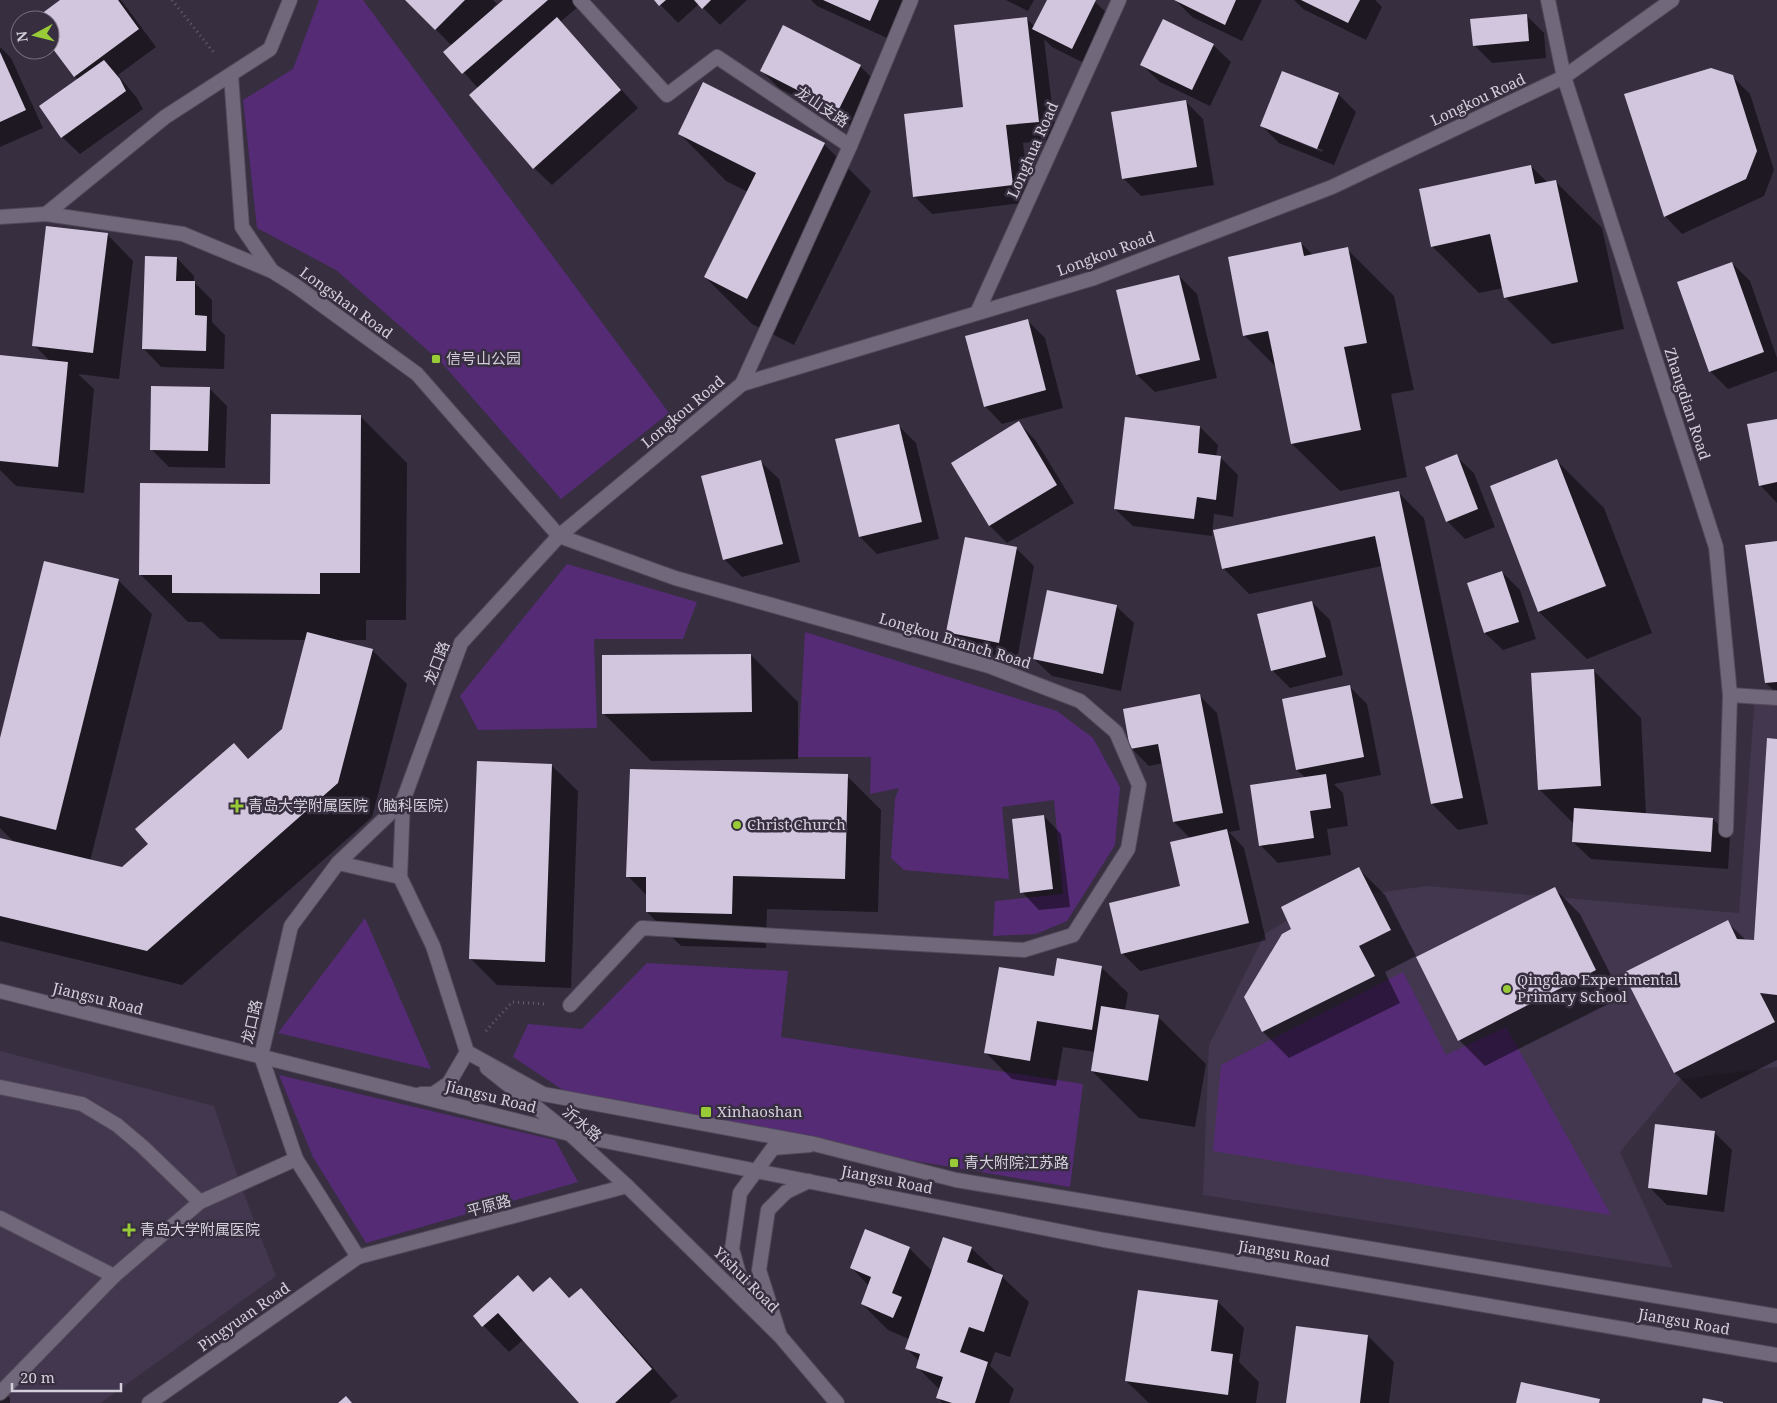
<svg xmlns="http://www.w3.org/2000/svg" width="1777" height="1403" font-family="'Noto Serif','Noto Sans SC',serif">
	<rect width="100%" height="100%" fill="#372e40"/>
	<g fill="#43374f">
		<path d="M1755,695L1777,697V1067L1681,1079L1620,1152L1673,1268L1203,1195L1209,1045L1265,934L1317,901L1427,886L1739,913Z"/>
		<path d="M0,1051L214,1106L240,1184L276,1276L101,1403H0Z"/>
	</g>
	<g fill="#552b76">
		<path d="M319,0H363L669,413L561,499L441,362L336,270L257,228L243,100L293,69Z"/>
		<path d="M567,564L697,602L683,639H594L597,728L478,730L460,696Z"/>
		<path d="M805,632L1057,711L1093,738L1120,787L1115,845L1067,921L1036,934L993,936L995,901L1063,894L1054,800L1002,807L1009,879L904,870L891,858L895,799L899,788L870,794L871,757H798Z"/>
		<path d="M365,918L431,1069L278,1033Z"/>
		<path d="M647,963L788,971L781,1037L1083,1084L1070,1187L814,1144L581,1102L513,1057L528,1024L582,1029Z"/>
		<path d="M1403,972L1446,1055L1506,1027L1611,1215L1213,1151L1221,1065Z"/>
		<path d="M279,1075L555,1140L578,1182L366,1243L313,1157Z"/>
	</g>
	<g fill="#0007" fill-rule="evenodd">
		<path d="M62,0H121L156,47L118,75L137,98L143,109L80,154L62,137L78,80L50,43V20H35Z"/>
		<path d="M407,0H493L497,4L493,7L494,9L505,0H586L560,22L638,108L552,185L534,168L478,88L445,52L452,46Z"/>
		<path d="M656,0H747L720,25L699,4L678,23Z"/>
		<path d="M811,0H905L887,38L817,6Z"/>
		<path d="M1006,0H1034L1028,11Z"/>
		<path d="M1048,0H1093L1113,19L1090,66L1052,47L1044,39L1056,139L1023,143L1030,202L932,214L914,196L964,108L1026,18L1035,27Z"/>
		<path d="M1175,0H1262L1242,41L1192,17Z"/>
		<path d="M1294,0H1375L1382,7L1366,40L1303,9Z"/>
		<path d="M1526,15L1544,33L1546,58L1492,63L1474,45Z"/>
		<path d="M784,27L860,66L878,84L856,128L779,88L762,71Z"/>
		<path d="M1213,45L1231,62L1210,106L1160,82L1142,65Z"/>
		<path d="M0,47L11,58L43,128L0,147Z"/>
		<path d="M1732,76L1750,94L1774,170L1764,196L1682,234L1665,216Z"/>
		<path d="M1338,94L1356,112L1334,165L1279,143L1261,125ZM1281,133L1323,150L1322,152L1281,135Z"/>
		<path d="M1185,101L1203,119L1214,185L1141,196L1124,179L1112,113Z"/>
		<path d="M679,133L824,144L871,191L794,345L752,324L705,277L748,192L726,181Z"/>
		<path d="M1531,166L1548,183L1555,181L1602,228L1624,329L1552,344L1505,297L1503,288L1479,293L1432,246Z"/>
		<path d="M107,234L133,261L119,379L78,374L94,389L84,493L16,486L0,470V356L50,361L34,345Z"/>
		<path d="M1301,243L1313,255L1347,249L1394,296L1414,390L1391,394L1407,477L1340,491L1292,444L1277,368L1245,336Z"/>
		<path d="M177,258L194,276V282L212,300V322L225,335L224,369L161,367L144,349Z"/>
		<path d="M1732,263L1750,281L1777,358V371L1728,389L1710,371Z"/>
		<path d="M1179,276L1197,294L1217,378L1155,392L1137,375L1117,291Z"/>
		<path d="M1028,321L1045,338L1063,408L1002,424L985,406Z"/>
		<path d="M210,389L227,406L225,468L169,467L151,449Z"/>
		<path d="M360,416L407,463L406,620H366V640H337L372,650L407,684L372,817L182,985L0,941V839L15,843L0,828V743L118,580L152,614L90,861L122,869L150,844L234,745L249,760L283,730L306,640L220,639L202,622H188L141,575L272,485Z"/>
		<path d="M1126,418L1200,427L1218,445L1216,457L1221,458L1238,475L1233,517L1214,514L1212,536L1133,526L1115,509Z"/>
		<path d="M1777,420V503L1760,485Z"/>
		<path d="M1019,423L1036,441L1074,503L1007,543L990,526Z"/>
		<path d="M898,425L916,443L939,539L877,554L860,537Z"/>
		<path d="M1456,456L1474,473L1495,527L1465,539L1447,521Z"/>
		<path d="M1557,461L1604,508L1652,633L1587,659L1539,612L1491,487Z"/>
		<path d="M761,462L779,479L800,562L742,577L724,559Z"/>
		<path d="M1398,492L1424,518L1488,824L1458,830L1432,804L1382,566L1249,594L1223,568Z"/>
		<path d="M1777,542V694L1766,683Z"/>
		<path d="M1017,549L1034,566L1017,660L965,650L947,632Z"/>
		<path d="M1502,572L1520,590L1536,639L1503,650L1485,633Z"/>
		<path d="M1312,602L1330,620L1343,675L1290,688L1272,670Z"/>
		<path d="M1116,606L1134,623L1121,691L1052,676L1034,659Z"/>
		<path d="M751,655L798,702V759L651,761L603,713Z"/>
		<path d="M1594,671L1641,718L1646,814L1713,819L1730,836L1728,869L1591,859L1573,842L1575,825L1539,789Z"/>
		<path d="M1349,686L1367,704L1381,775L1334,784L1343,793L1348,826L1327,829L1331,855L1278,863L1260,845L1306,778L1297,770L1284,700Z"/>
		<path d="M1200,696L1217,713L1240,830L1229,832L1244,848L1266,940L1140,971L1122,953L1182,887L1191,839L1174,822L1163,763L1149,766L1131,748Z"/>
		<path d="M1777,740V1060L1701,1099L1675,1073L1727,922L1747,941L1755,942Z"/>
		<path d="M551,765L578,791L571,988L497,985L471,959Z"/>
		<path d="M847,776L881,810L878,912L767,909L766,948L681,946L647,912V896L628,876Z"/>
		<path d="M1044,816L1061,834L1070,907L1039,910L1022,892Z"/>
		<path d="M1359,869L1385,895L1416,956L1385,972L1400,1003L1289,1058L1263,1032L1293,930Z"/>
		<path d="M1554,888L1580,914L1622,997L1485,1066L1459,1040Z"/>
		<path d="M1101,967L1128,993L1125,1011L1158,1017L1206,1064L1195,1127L1139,1118L1092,1071L1095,1052L1063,1047L1056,1086L1012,1079L986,1053Z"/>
		<path d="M1714,1132L1732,1150L1724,1212L1667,1205L1649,1187Z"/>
		<path d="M909,1248L932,1271L971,1248L1029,1302L1010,1357L995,1352L990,1366L1014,1389L1009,1403H943L938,1398L940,1390L917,1367L919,1361L906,1348L909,1339L888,1330L862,1304L869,1286L852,1268Z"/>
		<path d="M550,1279L570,1299L581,1290L607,1316L678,1396L669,1403H580L524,1339L509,1352L474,1316L534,1293Z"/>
		<path d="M1218,1302L1244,1328L1239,1362L1259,1382L1256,1403H1149L1126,1381Z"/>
		<path d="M1297,1327L1368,1336L1394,1362L1389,1403H1287Z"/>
		<path d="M0,1388L10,1398V1403H0Z"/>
	</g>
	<g fill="#d1c6dd">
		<path d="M60,0H118L139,29L74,77L50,45V20H33Z"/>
		<path d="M405,0H465L435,30Z"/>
		<path d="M503,0H548L462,74L443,52Z"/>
		<path d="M654,0H666L659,6Z"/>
		<path d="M694,0H711L702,9Z"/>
		<path d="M823,0H879L870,21Z"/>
		<path d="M1047,0H1096L1072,49L1032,29Z"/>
		<path d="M1174,0H1236L1225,25Z"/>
		<path d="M1301,0H1360L1348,23Z"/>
		<path d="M1527,14L1529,41L1473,46L1470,19Z"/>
		<path d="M557,17L621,90L533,169L469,95Z"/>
		<path d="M1027,17L1039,122L1006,125L1013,185L913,197L904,114L963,107L954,25Z"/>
		<path d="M1163,19L1214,44L1192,90L1140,65Z"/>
		<path d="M783,25L861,65L838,111L760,71Z"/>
		<path d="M0,52L26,110L0,122Z"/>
		<path d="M104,60L120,79L126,91L61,138L39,106Z"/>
		<path d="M1711,68L1733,75L1757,151L1746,179L1664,217L1624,94Z"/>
		<path d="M1282,71L1339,93L1317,149L1260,126Z"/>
		<path d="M703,82L825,143L747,299L704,277L756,173L678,134Z"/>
		<path d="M1186,100L1197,167L1122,179L1111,112Z"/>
		<path d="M1531,165L1535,184L1556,180L1578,282L1504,298L1490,234L1431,247L1419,189Z"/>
		<path d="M46,226L108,233L93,353L32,346Z"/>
		<path d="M1301,242L1304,256L1348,247L1367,343L1344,347L1361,430L1291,444L1268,331L1243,336L1228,257Z"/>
		<path d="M145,256L177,257L176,281H195V315L207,316L206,351L142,349Z"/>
		<path d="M1732,262L1764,352L1709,372L1677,282Z"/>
		<path d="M1179,275L1200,360L1136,375L1116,290Z"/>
		<path d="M1028,319L1046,390L984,407L965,336Z"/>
		<path d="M0,355L68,362L58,467L0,461Z"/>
		<path d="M151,386L210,387L208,451L150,450Z"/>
		<path d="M271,414L361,415L360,573H320V594L172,593V575H139L140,483L270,484Z"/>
		<path d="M1125,417L1200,426L1198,453L1221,456L1216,500L1197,497L1194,519L1114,509Z"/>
		<path d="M1777,419V482L1759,486L1747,424Z"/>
		<path d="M1019,421L1057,485L989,526L951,463Z"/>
		<path d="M899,424L922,522L859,537L835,439Z"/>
		<path d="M1457,454L1478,509L1446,522L1425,467Z"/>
		<path d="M1557,459L1606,586L1538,612L1490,486Z"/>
		<path d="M761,460L783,544L723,560L701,476Z"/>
		<path d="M1399,491L1463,798L1431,804L1375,536L1222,569L1213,530Z"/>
		<path d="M965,537L1017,547L999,643L946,632Z"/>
		<path d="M1777,541V682L1765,683L1745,545Z"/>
		<path d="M44,561L119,579L56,830L0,816V738Z"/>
		<path d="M1502,571L1519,622L1484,633L1467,583Z"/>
		<path d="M1047,590L1117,605L1103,674L1033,659Z"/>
		<path d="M1312,601L1326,657L1271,671L1257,614Z"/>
		<path d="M307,632L373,649L338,783L147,951L0,916V838L122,867L148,844L135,829L234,743L248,759L282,729Z"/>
		<path d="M751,654L752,712L602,714V655Z"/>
		<path d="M1594,669L1601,786L1538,790L1531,673Z"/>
		<path d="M1350,685L1364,757L1296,770L1282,699Z"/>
		<path d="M1200,694L1223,813L1173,822L1158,744L1130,749L1123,709Z"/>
		<path d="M1767,738L1777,739V995L1760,993L1775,1022L1674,1073L1623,973L1728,920L1737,939L1754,940Z"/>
		<path d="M477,761L552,764L545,962L469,959Z"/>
		<path d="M630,769L848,774L845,879L733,876L732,914L646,912V877H626Z"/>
		<path d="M1326,774L1331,808L1310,811L1314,838L1259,846L1250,785Z"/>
		<path d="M1574,808L1713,818L1711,852L1572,842Z"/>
		<path d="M1044,815L1053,889L1020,893L1012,819Z"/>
		<path d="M1227,829L1249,923L1121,954L1109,903L1180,886L1170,842Z"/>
		<path d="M1359,867L1391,930L1359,946L1375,976L1262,1032L1244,997L1282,934L1291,929L1281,907Z"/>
		<path d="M1555,887L1596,970L1458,1041L1416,957Z"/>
		<path d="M1057,958L1102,966L1092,1030L1037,1021L1030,1061L984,1053L999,967L1054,976Z"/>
		<path d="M1101,1006L1159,1015L1148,1081L1091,1071Z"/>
		<path d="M1655,1124L1715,1131L1707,1195L1648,1188Z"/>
		<path d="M865,1229L910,1247L892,1293L902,1297L893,1318L861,1304L871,1277L850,1268Z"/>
		<path d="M943,1237L972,1247L967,1262L1003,1275L984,1332L969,1327L960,1352L988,1362L975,1403H952L936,1398L943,1377L916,1368L920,1354L905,1349Z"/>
		<path d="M518,1275L533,1292L550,1277L569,1298L581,1288L652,1369L615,1403H579L498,1313L482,1327L473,1316Z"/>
		<path d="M1138,1290L1218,1300L1211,1351L1233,1354L1228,1395L1125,1381Z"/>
		<path d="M1296,1326L1368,1335L1360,1403H1286Z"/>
		<path d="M1521,1382L1600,1399L1599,1403H1516Z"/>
		<path d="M346,1396L352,1403H338Z"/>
		<path d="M1703,1398L1723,1402V1403H1702Z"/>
	</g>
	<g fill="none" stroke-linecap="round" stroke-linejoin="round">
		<defs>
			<g id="service">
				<path d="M570,1005L642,928L1024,950L1073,935"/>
				<path d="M0,1087L82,1104L117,1125L143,1147L200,1202"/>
				<path d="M0,1218L114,1276"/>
				<path d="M0,1393L114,1276L200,1202L296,1159"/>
			</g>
			<g id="minor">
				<path d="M580,0L667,95L717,57L850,146L742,384"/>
				<path d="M1548,0L1564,77L1716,547L1730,695L1726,830"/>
				<path d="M231,75L242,227L272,271"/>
				<path d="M850,146L911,0"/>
				<path d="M46,214L165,117L270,49L290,0"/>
				<path d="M0,217L46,214L183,234L272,271L296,286L417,374L559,536L675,578L989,666L1080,701L1116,732L1139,785L1128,849L1073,935"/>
				<path d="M977,313L1119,0"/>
				<path d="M1730,695L1777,698"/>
				<path d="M261,1056L296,1159L358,1257"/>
				<path d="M149,1403L358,1257L627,1186"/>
			</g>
			<g id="tertiary">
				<path d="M487,1068L570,1134L627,1186L780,1336L837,1403"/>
				<path d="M759,1307L741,1281L732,1249L740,1193L773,1148L810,1145"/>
				<path d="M779,1333L759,1270L768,1210L786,1192L809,1181"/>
			</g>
			<g id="secondary">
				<path d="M338,863L403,801"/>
				<path d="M0,991L570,1134L1104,1240L1777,1355"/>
				<path d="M467,1052L433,946L400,877L403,801L461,643L559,536L742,384L1094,278L1332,187L1564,77L1672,0"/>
				<path d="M467,1052L543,1094L814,1144L956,1180L1777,1316"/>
				<path d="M261,1056L291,926L338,863L400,877"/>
				<path d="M421,1094H433L449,1083L467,1052"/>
			</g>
		</defs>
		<use href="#service" stroke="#514a58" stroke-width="16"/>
		<use href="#minor" stroke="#514a58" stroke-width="16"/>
		<use href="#tertiary" stroke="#514a58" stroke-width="16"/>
		<use href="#secondary" stroke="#514a58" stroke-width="16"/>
		<g stroke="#675f6f" stroke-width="3" stroke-dasharray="1 4" stroke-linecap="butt">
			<path d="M172,0L215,54"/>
			<path d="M486,1031L512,1002L545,1004"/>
		</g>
		<use href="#service" stroke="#71687c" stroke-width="14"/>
		<use href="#minor" stroke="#71687c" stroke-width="14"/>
		<use href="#tertiary" stroke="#71687c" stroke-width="14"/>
		<use href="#secondary" stroke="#71687c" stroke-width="14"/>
	</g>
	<g fill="#98cb37" stroke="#372e40" stroke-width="2">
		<rect x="431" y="354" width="10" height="10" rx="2.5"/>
		<path d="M234.5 798.5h5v5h5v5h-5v5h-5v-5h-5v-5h5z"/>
		<circle cx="737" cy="825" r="5"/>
		<circle cx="1507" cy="989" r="5"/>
		<rect x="700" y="1106" width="12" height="12" rx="2.5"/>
		<rect x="949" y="1158" width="10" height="10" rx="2.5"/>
		<path d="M126.5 1222.5h5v5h5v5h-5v5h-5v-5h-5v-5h5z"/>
	</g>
	<g text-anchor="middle" stroke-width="5" stroke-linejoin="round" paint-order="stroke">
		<g font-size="15" fill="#d4cfda" stroke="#372e40">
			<text transform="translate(1478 100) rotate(-25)" y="5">Longkou Road</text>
			<text transform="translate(822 107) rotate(34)" y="5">龙山支路</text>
			<text transform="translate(1033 150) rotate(-66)" y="5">Longhua Road</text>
			<text transform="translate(1106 254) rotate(-20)" y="5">Longkou Road</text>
			<text transform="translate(346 303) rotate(36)" y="5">Longshan Road</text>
			<text transform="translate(1687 404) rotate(72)" y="5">Zhangdian Road</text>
			<text transform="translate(683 412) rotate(-40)" y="5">Longkou Road</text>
			<text transform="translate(955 641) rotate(17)" y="5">Longkou Branch Road</text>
			<text transform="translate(437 663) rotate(-69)" y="5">龙口路</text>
			<text transform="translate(98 999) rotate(14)" y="5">Jiangsu Road</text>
			<text transform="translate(252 1022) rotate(-77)" y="5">龙口路</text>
			<text transform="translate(491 1097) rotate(14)" y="5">Jiangsu Road</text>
			<text transform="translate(582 1124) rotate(40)" y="5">沂水路</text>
			<text transform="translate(887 1180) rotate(11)" y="5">Jiangsu Road</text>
			<text transform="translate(489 1206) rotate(-15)" y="5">平原路</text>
			<text transform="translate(1284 1254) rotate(10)" y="5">Jiangsu Road</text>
			<text transform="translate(746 1280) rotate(45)" y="5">Yishui Road</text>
			<text transform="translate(244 1317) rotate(-35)" y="5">Pingyuan Road</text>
			<text transform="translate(1684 1322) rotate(10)" y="5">Jiangsu Road</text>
		</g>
		<g font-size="15" fill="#d4cfda" stroke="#372e40" text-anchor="start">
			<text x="446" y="364">信号山公园</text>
			<text x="248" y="811">青岛大学附属医院（脑科医院）</text>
			<text x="747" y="830">Christ Church</text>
			<text x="1517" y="985">Qingdao Experimental<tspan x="1517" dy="17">Primary School</tspan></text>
			<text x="717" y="1117">Xinhaoshan</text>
			<text x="964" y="1168">青大附院江苏路</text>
			<text x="140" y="1235">青岛大学附属医院</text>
		</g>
	</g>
	<g transform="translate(35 35) rotate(263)"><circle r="24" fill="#372e40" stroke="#766e7e"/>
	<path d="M0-4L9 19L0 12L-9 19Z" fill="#98cb37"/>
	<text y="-8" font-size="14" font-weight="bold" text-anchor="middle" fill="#d4cfda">N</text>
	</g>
	<path d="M12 1383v8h109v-8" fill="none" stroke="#d4cfda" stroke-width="2.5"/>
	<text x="20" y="1383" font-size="15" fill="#d4cfda" stroke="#372e40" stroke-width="4" paint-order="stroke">20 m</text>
</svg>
